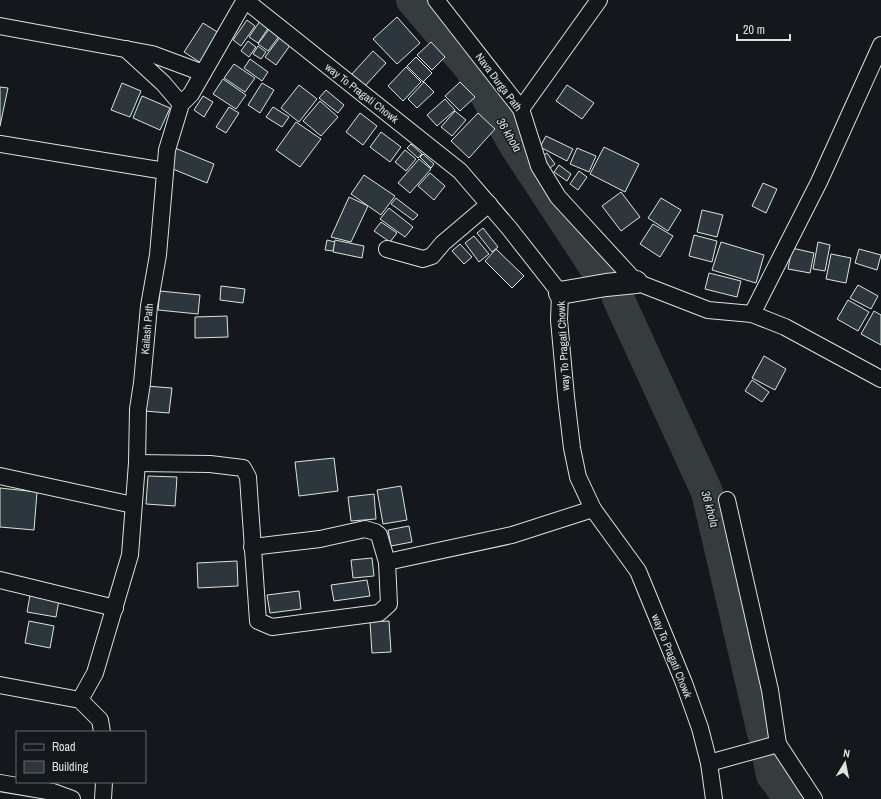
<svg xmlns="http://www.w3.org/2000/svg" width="881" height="799" font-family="'Archivo Narrow',sans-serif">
	<rect width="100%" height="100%" fill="#14181c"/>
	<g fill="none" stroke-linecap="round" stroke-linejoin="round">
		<g stroke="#363b3e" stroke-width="32">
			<path d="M412,0L470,68L516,147L600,275"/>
			<path d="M618,298L707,492L763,733"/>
			<path d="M769,761L772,775L790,799"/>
		</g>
	</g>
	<g fill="#2c363c" stroke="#d8e6dc">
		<path d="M397,17L420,43L397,64L373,39Z"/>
		<path d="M247,20L255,26L241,46L233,40Z"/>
		<path d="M260,21L269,27L258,43L249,37Z"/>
		<path d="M203,23L219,33L201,63L184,52Z"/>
		<path d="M270,28L280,35L268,51L258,44Z"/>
		<path d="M281,36L291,44L276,65L265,57Z"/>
		<path d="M248,41L256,47L249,57L241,51Z"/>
		<path d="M431,42L445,57L432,70L417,55Z"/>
		<path d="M258,46L266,52L261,59L253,54Z"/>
		<path d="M373,51L386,63L364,87L351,75Z"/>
		<path d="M416,57L432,73L423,82L407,66Z"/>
		<path d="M250,59L268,72L262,81L244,68Z"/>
		<path d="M234,64L255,78L245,92L224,78Z"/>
		<path d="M406,67L421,82L403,101L388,86Z"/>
		<path d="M223,79L246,95L236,109L213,94Z"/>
		<path d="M424,82L434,92L417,108L408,99Z"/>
		<path d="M460,82L475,97L460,111L445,96Z"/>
		<path d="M122,83L141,91L130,117L111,110Z"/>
		<path d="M262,83L274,90L260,113L248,105Z"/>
		<path d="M299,85L317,99L299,122L281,108Z"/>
		<path d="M567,85L594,103L582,119L556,101Z"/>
		<path d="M0,87L8,88L0,126Z"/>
		<path d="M326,90L344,105L338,113L319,98Z"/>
		<path d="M142,96L170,108L160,130L133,118Z"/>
		<path d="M203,96L213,102L204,117L194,110Z"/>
		<path d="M445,99L455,110L437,126L427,115Z"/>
		<path d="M320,101L338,117L321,136L303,121Z"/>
		<path d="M229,107L239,113L226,133L216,127Z"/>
		<path d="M273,107L289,117L282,127L266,117Z"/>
		<path d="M455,111L466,120L452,136L441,127Z"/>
		<path d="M360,113L377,126L363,145L346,132Z"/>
		<path d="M478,113L495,129L469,158L451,141Z"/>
		<path d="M296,122L321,139L300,167L276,150Z"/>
		<path d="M381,132L401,147L390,162L370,147Z"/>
		<path d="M546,136L573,149L567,161L540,147Z"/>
		<path d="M411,144L422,154L418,158L407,148Z"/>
		<path d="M604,147L639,164L625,192L590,174Z"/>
		<path d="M175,148L214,164L207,183L168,167Z"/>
		<path d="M577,148L596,156L589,172L570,164Z"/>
		<path d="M405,150L416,159L406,171L395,162Z"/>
		<path d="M547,153L555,164L549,169L540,157Z"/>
		<path d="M423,154L434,164L431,168L420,157Z"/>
		<path d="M419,159L431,169L410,193L398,183Z"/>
		<path d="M559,165L571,174L567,181L554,172Z"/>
		<path d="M579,171L587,177L578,190L570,184Z"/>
		<path d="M430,173L445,186L434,200L418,186Z"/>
		<path d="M364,175L395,196L381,215L351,194Z"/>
		<path d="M763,183L777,189L766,213L752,206Z"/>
		<path d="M621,192L640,217L621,231L602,206Z"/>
		<path d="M349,197L368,206L351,242L331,237Z"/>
		<path d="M396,198L418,215L413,220L391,204Z"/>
		<path d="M661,198L681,210L668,231L648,218Z"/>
		<path d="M389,208L413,227L405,237L380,219Z"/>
		<path d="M702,210L723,215L717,237L697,232Z"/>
		<path d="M381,222L397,233L390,242L374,231Z"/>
		<path d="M653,224L673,236L660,257L640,244Z"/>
		<path d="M483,228L498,247L492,252L477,233Z"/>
		<path d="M694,235L717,241L712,262L689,256Z"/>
		<path d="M474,236L489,254L479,262L465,243Z"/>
		<path d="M327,240L335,242L333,251L325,250Z"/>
		<path d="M335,240L364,246L362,258L333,252Z"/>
		<path d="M721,242L764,255L756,283L712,270Z"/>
		<path d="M818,242L830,245L825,271L813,269Z"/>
		<path d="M460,244L472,257L464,264L452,251Z"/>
		<path d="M792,248L814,253L810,273L788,269Z"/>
		<path d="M496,249L524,276L512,288L485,261Z"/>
		<path d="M859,249L881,255L877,270L855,263Z"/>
		<path d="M831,254L851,258L846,283L826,279Z"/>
		<path d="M709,273L741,281L737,297L705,289Z"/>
		<path d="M858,285L878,296L871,309L850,298Z"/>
		<path d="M221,286L245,289L243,303L220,300Z"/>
		<path d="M160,291L200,295L198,314L158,310Z"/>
		<path d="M848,300L869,312L858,331L837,319Z"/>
		<path d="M874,311L881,315V345L861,334Z"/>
		<path d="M227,316L228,337L195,338V317Z"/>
		<path d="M764,356L786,369L775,390L752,378Z"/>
		<path d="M752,380L769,392L762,402L745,391Z"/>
		<path d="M146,386L172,388L169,413L144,411Z"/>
		<path d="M334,458L338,491L299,496L295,462Z"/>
		<path d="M148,476L177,477L175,506L146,504Z"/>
		<path d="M401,486L407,520L383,524L377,490Z"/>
		<path d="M0,488L37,492L34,530L0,527Z"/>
		<path d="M374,494L376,519L351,521L348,497Z"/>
		<path d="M409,526L412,542L391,546L388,530Z"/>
		<path d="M372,558L374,576L353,578L351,560Z"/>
		<path d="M237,561L238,586L198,588L197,563Z"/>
		<path d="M367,580L370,596L334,601L331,585Z"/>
		<path d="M299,591L301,609L270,613L267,595Z"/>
		<path d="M30,595L59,600L56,617L27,612Z"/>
		<path d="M29,621L54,626L50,648L25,643Z"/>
		<path d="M389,621L391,652L372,653L370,622Z"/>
	</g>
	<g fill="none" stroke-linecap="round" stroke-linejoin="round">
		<defs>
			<g id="street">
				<path d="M245,0L460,171L509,228L560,293L559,320L566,397L572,448L578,477L593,509L638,571L684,683L700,728L709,763L714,799"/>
				<path d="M436,0L521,109L539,166L558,197L636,282L708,310L752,314L785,327L881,379"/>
				<path d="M0,26L152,54L203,73"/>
				<path d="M126,49L163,83L181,104"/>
				<path d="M521,109L599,0"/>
				<path d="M0,144L165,171"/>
				<path d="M387,249L423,259L432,256L443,243L489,204"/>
				<path d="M752,314L819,182L881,45"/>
				<path d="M137,463L210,464L243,468L248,477L258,621L272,627L379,613L389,604L387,562L512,535L593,509"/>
				<path d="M0,476L133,505"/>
				<path d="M727,500L770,690L778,744L814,799"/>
				<path d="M252,547L320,539L365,529L375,532L379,535L387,562"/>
				<path d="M0,580L115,608"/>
				<path d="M0,685L80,700L100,720L102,732"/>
				<path d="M80,700L95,673L130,555L137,463L138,409L142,383L149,306L158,255L167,150L181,104L191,94L245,0"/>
				<path d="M709,763L778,744"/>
				<path d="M0,783L53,792L72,799"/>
				<path d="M103,799L104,782"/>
			</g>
			<path id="secondary" d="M560,293L606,285L636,282"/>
		</defs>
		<use href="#street" stroke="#d8e6dc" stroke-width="18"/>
		<use href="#secondary" stroke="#d8e6dc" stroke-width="24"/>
		<use href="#street" stroke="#14181c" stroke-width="16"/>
		<use href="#secondary" stroke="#14181c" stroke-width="22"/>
	</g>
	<g text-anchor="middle" stroke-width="3" stroke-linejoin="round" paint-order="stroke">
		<g font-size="11" fill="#d8e6dc" stroke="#14181c">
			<text transform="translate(499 82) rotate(53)" y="4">Nava Durga Path</text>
			<text transform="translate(362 93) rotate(38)" y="4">way To Pragati Chowk</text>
			<text transform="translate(147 329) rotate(-85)" y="4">Kailash Path</text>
			<text transform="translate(563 346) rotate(-93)" y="4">way To Pragati Chowk</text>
			<text transform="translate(672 656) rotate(68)" y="4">way To Pragati Chowk</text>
		</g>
		<g font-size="12" font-style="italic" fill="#d8e6dc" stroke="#14181c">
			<text transform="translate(509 135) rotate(59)" y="4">36 khola</text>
			<text transform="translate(710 509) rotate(75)" y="4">36 khola</text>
		</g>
	</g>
	<rect x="16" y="731" width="130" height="52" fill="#14181c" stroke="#626a69"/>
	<rect x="24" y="744" width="20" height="6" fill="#14181c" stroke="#626a69"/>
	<text x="52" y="751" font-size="12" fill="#d8e6dc">Road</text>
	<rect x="24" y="761" width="20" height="12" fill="#2c363c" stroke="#626a69"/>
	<text x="52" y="771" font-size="12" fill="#d8e6dc">Building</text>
	<g transform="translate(845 763) rotate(10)" stroke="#14181c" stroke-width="3" paint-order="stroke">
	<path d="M0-3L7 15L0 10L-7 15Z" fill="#d8e6dc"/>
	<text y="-6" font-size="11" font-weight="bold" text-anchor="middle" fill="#d8e6dc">N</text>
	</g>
	<path d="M737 34v6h53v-6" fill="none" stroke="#d8e6dc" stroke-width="2"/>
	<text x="743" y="34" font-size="12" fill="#d8e6dc" stroke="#14181c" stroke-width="3" paint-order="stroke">20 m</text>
</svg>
